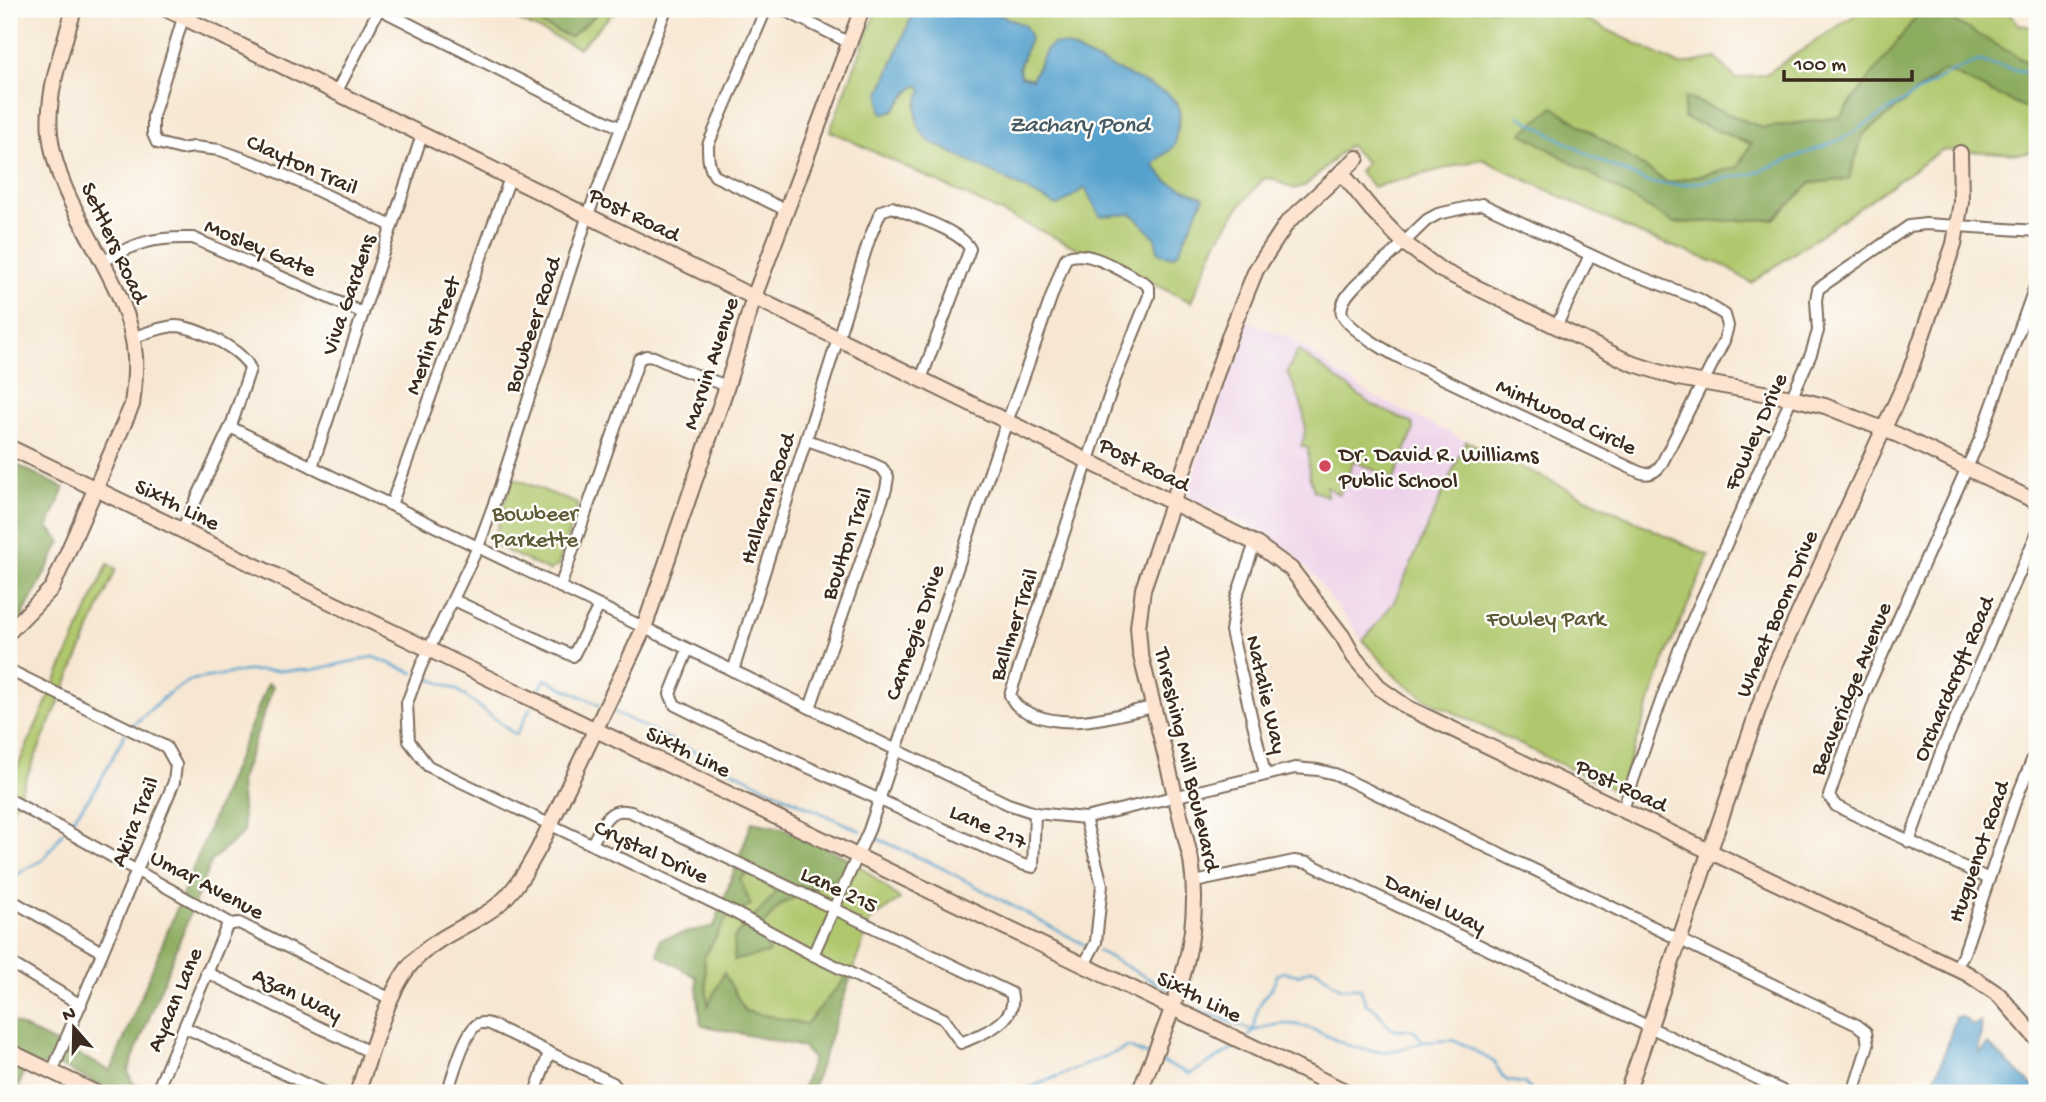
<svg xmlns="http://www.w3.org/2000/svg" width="2046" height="1102" font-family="'Gochi Hand',sans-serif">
	<rect width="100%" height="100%" fill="#fdfcf7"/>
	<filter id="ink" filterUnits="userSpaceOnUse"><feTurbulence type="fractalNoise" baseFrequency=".0143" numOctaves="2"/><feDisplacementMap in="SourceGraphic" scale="14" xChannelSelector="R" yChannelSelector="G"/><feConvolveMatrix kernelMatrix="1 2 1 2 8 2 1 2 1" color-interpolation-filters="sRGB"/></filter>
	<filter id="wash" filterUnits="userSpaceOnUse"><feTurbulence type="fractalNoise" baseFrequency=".00686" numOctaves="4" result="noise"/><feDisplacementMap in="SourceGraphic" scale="28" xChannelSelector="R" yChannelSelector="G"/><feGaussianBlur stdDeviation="1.57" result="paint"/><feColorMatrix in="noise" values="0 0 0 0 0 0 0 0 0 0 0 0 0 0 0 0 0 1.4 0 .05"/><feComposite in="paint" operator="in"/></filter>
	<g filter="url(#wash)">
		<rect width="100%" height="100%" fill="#f7e7d2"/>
		<path fill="#edd1e9" d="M1247,321L1293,339L1343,377L1371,395L1466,441L1394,602L1363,641L1316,578L1293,553L1269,536L1191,498L1187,491Z"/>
		<g fill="#b0c86d" stroke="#767946" stroke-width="2">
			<path d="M499,9H507L569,37L603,9H623L611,15L579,48L502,13Z"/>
			<path d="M877,9L953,10V12L922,11L911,18L880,93L891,112L914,87L920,85L922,90L916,106L1085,188L1132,213L1155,237L1169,257L1174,256L1179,251L1180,187L1168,182L1154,166C1156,159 1159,158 1164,153C1176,141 1186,116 1176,101L1047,49L1032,79L1020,76C1017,60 1031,47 1029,32C1018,21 1000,16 986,9H1565L1680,65L1716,58L1736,79L1766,74L1864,9H1922L1840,117L1763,128L1685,97L1684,117L1752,144L1738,167L1668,183L1553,107L1674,223L1774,219L1811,183L1849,179L1863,135L1944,69L2037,113V150L2023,154L1942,150L1751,283L1725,266L1642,235L1482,159L1373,187L1359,171L1367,163L1349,145L1306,185L1294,189L1270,178L1263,179L1238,208L1216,243L1191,302L830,131Z"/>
			<path d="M1933,9H2004L2020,25L2037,28V65H2032Z"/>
			<path d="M1298,350L1372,405L1412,423L1414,429L1394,479L1354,461L1339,495L1326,486L1327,496L1314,491L1309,475L1308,448L1301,446C1312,422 1298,394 1287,372Z"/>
			<path d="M1466,441L1709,556L1665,658L1620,789L1616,791L1426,699L1397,678L1363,641L1394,602Z"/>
			<path d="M513,478L578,504L558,567H554L549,571L492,544Z"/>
			<path d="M108,564L116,569L9,818V786Z"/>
			<path d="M853,860L900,899L870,921L854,968L807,1025L745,1011L724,974L708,1008L704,957L727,918L750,905L740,879L749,872L776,893L734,938V960L781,904L851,870Z"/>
		</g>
		<g fill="#8cac60" stroke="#646b3f" stroke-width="2">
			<path d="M507,9H603L570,37Z"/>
			<path d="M1922,9H1933L2032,65H2037V113L1944,70L1863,135L1849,179L1811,183L1774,219L1674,223L1522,133L1553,107L1668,183L1738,167L1751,144L1683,117L1685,97L1763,128L1840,117Z"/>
			<path d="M9,461L64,488L48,527L61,542L9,642Z"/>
			<path d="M268,683L273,687L240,782L244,832L211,861L128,1071L132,1082L156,1093H117L56,1064L25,1066L17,1093H9V1020L111,1071Z"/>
			<path d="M752,822L782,828L853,860L851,870L781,904L763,925L769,953L734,960V938L776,893L749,872L740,879L751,905L727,918L704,957L708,1006L724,973L745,1011L806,1024L854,968L811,1093H801L813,1059L803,1047L701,1025L696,977L658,955L660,939L714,926Z"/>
		</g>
		<g fill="#56a2ce" stroke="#486676" stroke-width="2">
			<path d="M953,9H986L1024,25L1029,32L1030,39L1019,67L1020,76L1032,79L1047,49L1053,44L1065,45L1168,94C1184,109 1180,116 1176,135C1175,140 1177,141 1174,146C1168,155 1158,155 1154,166L1168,182L1204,197L1179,251L1174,256L1163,255L1158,251L1155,237L1132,214L1100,216L1085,188L1058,206L929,141C913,125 914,110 922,90L919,85C905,89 900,110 885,114L881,111L880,93L911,18L922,11L952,12Z"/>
			<path d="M1956,1017H1962L1973,1025L1981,1022C1983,1033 1977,1042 1979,1054L1988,1044L2037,1090V1093H1927L1941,1064Z"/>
		</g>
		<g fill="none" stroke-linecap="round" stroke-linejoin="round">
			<g stroke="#56a2ce" stroke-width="2.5">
				<path d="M1519,116L1596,159L1650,183L1681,185L1752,174L1842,139L1949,73L1979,61L2037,75"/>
				<path d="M420,675L456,689L516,735L531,707"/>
				<path d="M538,693L545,679L599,705"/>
				<path d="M612,711L782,795L861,831"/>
				<path d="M131,727L169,693L191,680L245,671L312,670L373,657L414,673"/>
				<path d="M67,827L97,787L126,732"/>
				<path d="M874,837L938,866L1085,945"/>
				<path d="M9,879L44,859L63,832"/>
				<path d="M1098,951L1168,989"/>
				<path d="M1200,1010L1254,1031C1312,1008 1325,1048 1375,1051C1392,1053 1408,1047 1424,1042"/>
				<path d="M1249,1036C1258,1027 1254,1015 1260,1004C1268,991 1272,992 1277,975L1284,972L1298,975L1312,969L1317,970L1340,988H1360L1366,1004C1383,1010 1382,1026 1395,1029C1401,1030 1407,1029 1413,1030L1424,1042L1451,1040L1463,1044L1494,1062L1503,1077L1508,1081L1524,1083L1534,1093"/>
				<path d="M1158,1060L1190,1074L1234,1048"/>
				<path d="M1017,1093L1128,1047L1149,1056"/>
				<path d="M1547,1093L1556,1091L1562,1093"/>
			</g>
		</g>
	</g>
	<g filter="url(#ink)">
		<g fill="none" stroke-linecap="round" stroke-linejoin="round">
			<defs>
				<g id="street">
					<path d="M380,9L547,94L619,127"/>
					<path d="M766,9L708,145C708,157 708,166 715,176L786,210"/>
					<path d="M782,9L848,42"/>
					<path d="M183,18L153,116V134L157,143L181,149L194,147L220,150L267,167L392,226"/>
					<path d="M336,93L379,9"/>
					<path d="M1482,204L1625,271L1699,299L1725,315L1728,326L1724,341L1662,463C1656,473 1649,476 1639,472L1402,359C1388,352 1347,328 1342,314C1336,295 1380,265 1392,254C1404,243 1415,231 1427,220L1438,214Z"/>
					<path d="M102,262C138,242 152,237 193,238L363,313"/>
					<path d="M1556,327L1590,255"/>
					<path d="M132,338C146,333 161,327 175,326C195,326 244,350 250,369L232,423L182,530"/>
					<path d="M230,427L1008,804L1035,813L1085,818L1295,768L1318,770L1335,774L1857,1025L1866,1032L1868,1045L1853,1093"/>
					<path d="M807,440L869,462L882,468L888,477L886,489L810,708"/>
					<path d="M312,467L422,135"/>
					<path d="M391,505L510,178"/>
					<path d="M1255,543L1236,598L1231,631L1265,774"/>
					<path d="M560,587L639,359L646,356L654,357L680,369L727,386"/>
					<path d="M454,600L573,656L599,606"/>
					<path d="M688,649L670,694L675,705L715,725L1021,864L1033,867L1035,813"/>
					<path d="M9,670L166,747L176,765L174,782L52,1072"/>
					<path d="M733,671L870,237L881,211L892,207C911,215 962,231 970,249L921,379"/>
					<path d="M9,799L232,924L239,923L391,999"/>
					<path d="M1623,809L1679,650L1811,354L1818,331L1816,300L1818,289L1909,226L1926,224L2037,231"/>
					<path d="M1909,842L1941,752L2037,533"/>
					<path d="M592,844C602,826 607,805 631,812L1011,993C1020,1021 982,1034 961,1043L944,1019L813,955L737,914L428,766L409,741L407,703L421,666L478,547L499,490L588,215L666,9"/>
					<path d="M1989,879L1836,806L1829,796L1864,695L1980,439L2037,281"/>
					<path d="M1195,882L1294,861L1308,863L1787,1093"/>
					<path d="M9,899L102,952"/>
					<path d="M813,955L869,830L1007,421C1029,368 1044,312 1066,258C1088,247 1124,273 1145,283L1149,288V296L1115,379L1010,695C1015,707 1022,710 1034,715C1073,730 1114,715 1153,707"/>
					<path d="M9,962L81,1005"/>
					<path d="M1084,965L1096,942L1102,885L1085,818"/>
					<path d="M1956,968L1964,953L2015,802L2037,748"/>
					<path d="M206,972L372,1053"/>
					<path d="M184,1027L325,1093"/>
					<path d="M156,1093L227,926L232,924"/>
					<path d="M447,1093C452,1079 465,1030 478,1024C482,1022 486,1023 490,1024L613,1083L621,1093"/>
					<path d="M535,1093L549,1053"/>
				</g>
				<g id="secondary">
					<path d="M166,9L1255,543L1291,569L1343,637L1354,657L1381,689L1408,708L1968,974L1999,995L2037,1039"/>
					<path d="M1341,172L1372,210L1404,243L1441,270L1631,363L1678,378L1792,398L1825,406L1898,435L2037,502"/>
					<path d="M9,447L1349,1093"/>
					<path d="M9,632L52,588L132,405C134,389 136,373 135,357C131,280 58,212 50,134C46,92 63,48 74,9"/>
					<path d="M9,1051L96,1093"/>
					<path d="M357,1093C371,1056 387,989 414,961C437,936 468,927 494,908C514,893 527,870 539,848L644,628L727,386L754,297L862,9"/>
					<path d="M1139,1093C1169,1016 1205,946 1191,860L1140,652L1138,627L1143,589L1230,334L1256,270L1287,223L1357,158"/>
					<path d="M1627,1093L1759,707L1775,665L1909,374L1954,244L1961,202L1960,153"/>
				</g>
			</defs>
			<use href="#street" stroke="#7d6c5d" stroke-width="14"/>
			<use href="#secondary" stroke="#7d6c5d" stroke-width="18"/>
			<use href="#street" stroke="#fff" stroke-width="10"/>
			<use href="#secondary" stroke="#fde4d1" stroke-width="14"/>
		</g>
	</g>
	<circle fill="#d1495b" stroke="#fdfcf7" stroke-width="2.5" cx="1325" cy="466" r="7"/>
	<g text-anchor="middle" stroke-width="5" stroke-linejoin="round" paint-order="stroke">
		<g font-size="23" fill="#3b2a1e" stroke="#fdfcf7">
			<text transform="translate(303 163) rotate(24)" y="8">Clayton Trail</text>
			<text transform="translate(635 213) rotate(26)" y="8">Post Road</text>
			<text transform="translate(116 242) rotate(65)" y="8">Settlers Road</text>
			<text transform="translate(261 246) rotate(23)" y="8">Mosley Gate</text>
			<text transform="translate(347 294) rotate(-71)" y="8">Viva Gardens</text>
			<text transform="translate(531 324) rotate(-72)" y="8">Bowbeer Road</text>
			<text transform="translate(431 335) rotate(-70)" y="8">Merlin Street</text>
			<text transform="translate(709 363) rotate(-72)" y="8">Marvin Avenue</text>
			<text transform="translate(1567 415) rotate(25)" y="8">Mintwood Circle</text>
			<text transform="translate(1754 431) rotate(-66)" y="8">Fowley Drive</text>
			<text transform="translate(1145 463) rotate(26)" y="8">Post Road</text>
			<text transform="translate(766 498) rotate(-72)" y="8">Hallaran Road</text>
			<text transform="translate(178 503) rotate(26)" y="8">Sixth Line</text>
			<text transform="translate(845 543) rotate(-71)" y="8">Boulton Trail</text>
			<text transform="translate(1775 613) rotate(-67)" y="8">Wheat Boom Drive</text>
			<text transform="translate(1012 624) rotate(-72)" y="8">Ballmer Trail</text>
			<text transform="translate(913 632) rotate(-71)" y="8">Carnegie Drive</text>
			<text transform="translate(1952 678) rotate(-67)" y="8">Orchardcroft Road</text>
			<text transform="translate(1849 688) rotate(-68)" y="8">Beaveridge Avenue</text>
			<text transform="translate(1268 694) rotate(77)" y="8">Natalie Way</text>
			<text transform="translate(689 750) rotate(26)" y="8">Sixth Line</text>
			<text transform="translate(1189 759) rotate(77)" y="8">Threshing Mill Boulevard</text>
			<text transform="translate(1622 784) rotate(25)" y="8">Post Road</text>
			<text transform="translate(133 821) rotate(-68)" y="8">Akira Trail</text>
			<text transform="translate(989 825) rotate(24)" y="8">Lane 217</text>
			<text transform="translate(652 850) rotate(25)" y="8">Crystal Drive</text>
			<text transform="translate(1977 851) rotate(-71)" y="8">Huguenot Road</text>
			<text transform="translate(208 883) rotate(28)" y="8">Umar Avenue</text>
			<text transform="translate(840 888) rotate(25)" y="8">Lane 215</text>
			<text transform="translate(1436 902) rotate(26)" y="8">Daniel Way</text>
			<text transform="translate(298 993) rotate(26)" y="8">Azan Way</text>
			<text transform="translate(1200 995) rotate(26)" y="8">Sixth Line</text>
			<text transform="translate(173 999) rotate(-67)" y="8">Ayaan Lane</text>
		</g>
		<g font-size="23" fill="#3b2a1e" stroke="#fdfcf7" text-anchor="start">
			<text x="1339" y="461">Dr. David R. Williams<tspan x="1339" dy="26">Public School</tspan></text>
		</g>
		<g font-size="23" fill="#5e5936" stroke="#fdfcf7">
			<text x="535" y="520">Bowbeer<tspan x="535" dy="26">Parkette</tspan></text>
			<text x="1546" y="625">Fowley Park</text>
		</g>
		<g font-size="24" font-style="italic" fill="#465a64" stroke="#fdfcf7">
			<text x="1079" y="131">Zachary Pond</text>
		</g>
	</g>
	<rect width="2046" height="1102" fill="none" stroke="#fdfcf7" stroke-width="35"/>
	<g transform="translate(74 1028) rotate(340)" stroke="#fdfcf7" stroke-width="5" paint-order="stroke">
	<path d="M0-5L12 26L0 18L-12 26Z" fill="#3b2a1e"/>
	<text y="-10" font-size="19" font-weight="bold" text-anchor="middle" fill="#3b2a1e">N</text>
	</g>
	<path d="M1784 70v10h128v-10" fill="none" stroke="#3b2a1e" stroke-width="3.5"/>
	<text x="1794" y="70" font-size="21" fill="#3b2a1e" stroke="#fdfcf7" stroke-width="5" paint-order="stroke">100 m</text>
</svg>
